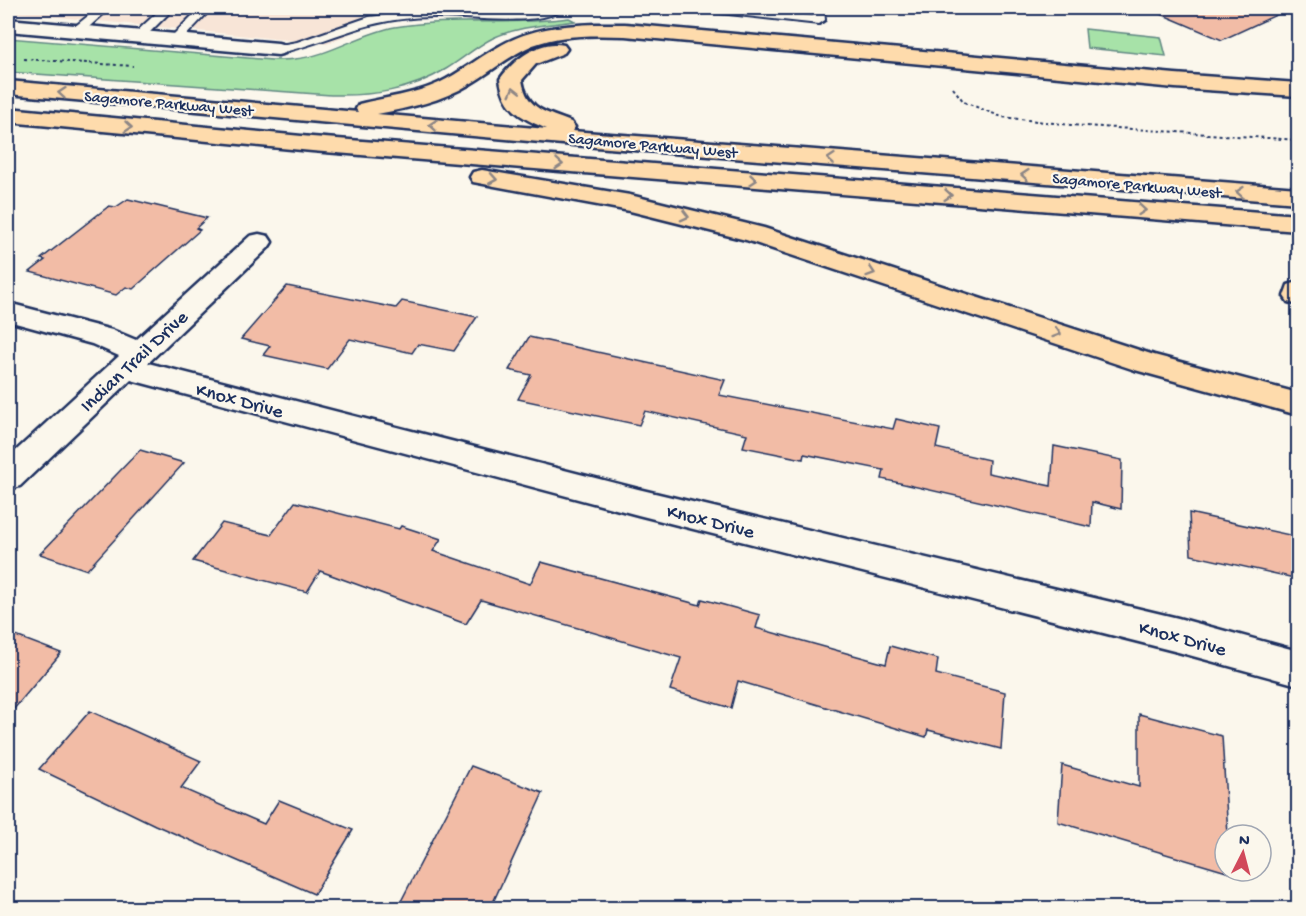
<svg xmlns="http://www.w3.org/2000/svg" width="1306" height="916" font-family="'Gochi Hand',sans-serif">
	<rect width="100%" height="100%" fill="#fbf7ec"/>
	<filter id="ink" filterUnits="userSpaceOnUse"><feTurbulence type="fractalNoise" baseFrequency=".0167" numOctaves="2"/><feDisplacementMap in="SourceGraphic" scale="12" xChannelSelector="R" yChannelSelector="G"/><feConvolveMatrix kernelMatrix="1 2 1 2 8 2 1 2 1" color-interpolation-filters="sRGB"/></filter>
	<g filter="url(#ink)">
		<path fill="#f8e5d7" d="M8,8H580L579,10L546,15L404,18L371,24L327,44L8,12Z"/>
		<g fill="#a7e2a8" stroke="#618883" stroke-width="1.5">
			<path d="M352,8H420L376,15L357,13Z"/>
			<path d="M569,18L575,21C548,25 518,26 493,38C477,46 462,59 446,69C410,91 372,96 331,95L8,72V38L272,60C280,60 288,60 295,59C330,56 361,33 395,27C452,17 512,26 569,18Z"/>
			<path d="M1085,29L1161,37L1166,56L1087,48Z"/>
		</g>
		<g fill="#f2bca6" stroke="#1b2f5e" stroke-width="1.5">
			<path d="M1147,8H1291L1222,40Z"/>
			<path d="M128,199L207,218L196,228L200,230L133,289L126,287L116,295L30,272L45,260L41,259L109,206L116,207Z"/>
			<path d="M287,286L396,308L402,301L477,317L454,351L418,344L412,353L350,339L327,369L263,355L270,346L241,339Z"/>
			<path d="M529,337L725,380L719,395L893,429L896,419L940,429L936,448L989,460L988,473L1051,486L1054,446L1122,460L1121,509L1092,502L1091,527L882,479L884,470L804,454L803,459L743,447L747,434L645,411L639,425L518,399L531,375L509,370Z"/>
			<path d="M140,450L184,463L87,570L40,554Z"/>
			<path d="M295,502L399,529L401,526L441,539L433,551L530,584L541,562L700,605L702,599L760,615L756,628L886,664L890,646L938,659L936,674L1005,692L1001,749L928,730L926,737L738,681L731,708L670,690L681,658L481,600L466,624L320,571L307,592L193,561L222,523L271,535Z"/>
			<path d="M1189,513L1299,537V579L1191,555Z"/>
			<path d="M8,633L61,653L8,716Z"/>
			<path d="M90,711L201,761L181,788L264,824L279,800L353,830L314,894L155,825L39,769Z"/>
			<path d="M1139,714L1222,736L1228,835H1225V871L1230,873L1058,822L1062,765L1139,787Z"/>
			<path d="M471,766L543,793L490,909H397Z"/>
		</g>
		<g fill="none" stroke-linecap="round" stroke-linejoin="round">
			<defs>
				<g id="service">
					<path d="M98,8H110L81,34H73V28Z"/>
					<path d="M162,8H174L143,39H135V33Z"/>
					<path d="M200,8H212L179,43H171V37Z"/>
					<path d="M431,8L498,12L564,8C543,28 462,16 433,17C413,17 389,20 370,25C339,33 310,47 278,53L272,49L274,46L297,42L369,17L429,10Z"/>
					<path d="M696,8H731L813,16L814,8H824L825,20L819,24L702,11Z"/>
				</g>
				<g id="minor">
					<path d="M8,19L278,43L285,45L288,49L285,53L278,55L8,31Z"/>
					<path d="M259,234L268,236L272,242L268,248L148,363L638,489L1178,618L1298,651V685L1178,652L638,515L131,380L20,486L8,490V458L119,356L92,344L8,321V303L112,330L136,340L250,236Z"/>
				</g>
				<g id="trunk">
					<path d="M596,24H625L1175,74L1298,83V96L1175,88L625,36C595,35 562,34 533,45C510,55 491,72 470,84C442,101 409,108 377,114L547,129C521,118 504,109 500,79C513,60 540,39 564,45L567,49L564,53L536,64L522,80C527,110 546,112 571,122L575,127L572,131L1298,188V203L596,147L8,94V81L358,112L356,109L359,104C386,97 413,95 439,83C460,73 478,58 498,47C528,29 562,25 596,24Z"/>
					<path d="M8,108L312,137L1298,215V231L312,151L8,122Z"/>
					<path d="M482,170L630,195L764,228L1154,355L1298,393V415L1135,370L746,240L630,211L473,182L470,177L473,172Z"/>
					<path d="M1298,282V305L1288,302L1284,296L1288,285Z"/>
				</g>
			</defs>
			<use href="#service" stroke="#1b2f5e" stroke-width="4"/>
			<use href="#minor" stroke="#1b2f5e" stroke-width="5"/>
			<use href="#trunk" stroke="#1b2f5e" stroke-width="5"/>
			<g stroke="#1b2f5e" stroke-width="2" stroke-dasharray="3 3" stroke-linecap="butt">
				<path d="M24,59L133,66"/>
				<path d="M953,88L964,102L1002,117L1071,125L1298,140"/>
			</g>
			<use href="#service" fill="#fbf7ec" fill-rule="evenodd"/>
			<use href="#minor" fill="#fbf7ec" fill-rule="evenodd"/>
			<use href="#trunk" fill="#fedbac" fill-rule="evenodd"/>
		</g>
		<defs><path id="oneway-chevron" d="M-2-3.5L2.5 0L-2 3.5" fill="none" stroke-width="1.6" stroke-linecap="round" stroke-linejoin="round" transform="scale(1.5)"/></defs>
		<g stroke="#8c8585">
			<use href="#oneway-chevron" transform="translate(514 91) rotate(-104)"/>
			<use href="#oneway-chevron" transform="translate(62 93) rotate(-175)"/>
			<use href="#oneway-chevron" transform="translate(433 125) rotate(-175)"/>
			<use href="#oneway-chevron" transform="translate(128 127) rotate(5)"/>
			<use href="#oneway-chevron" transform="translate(831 159) rotate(-175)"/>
			<use href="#oneway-chevron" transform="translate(559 164) rotate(5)"/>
			<use href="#oneway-chevron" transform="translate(1025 175) rotate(-175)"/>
			<use href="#oneway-chevron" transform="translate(493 179) rotate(10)"/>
			<use href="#oneway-chevron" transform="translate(753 180) rotate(5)"/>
			<use href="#oneway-chevron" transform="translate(1240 192) rotate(-175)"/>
			<use href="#oneway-chevron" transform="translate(948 195) rotate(5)"/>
			<use href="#oneway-chevron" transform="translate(1142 210) rotate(5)"/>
			<use href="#oneway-chevron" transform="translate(685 216) rotate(14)"/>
			<use href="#oneway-chevron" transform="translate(871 272) rotate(18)"/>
			<use href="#oneway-chevron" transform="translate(1057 333) rotate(18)"/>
		</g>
	</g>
	<g text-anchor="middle" stroke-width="4.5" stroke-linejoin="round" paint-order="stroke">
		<g font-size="16" fill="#1b2f5e" stroke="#fbf7ec">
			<text transform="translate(169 102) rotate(5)" y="6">Sagamore Parkway West</text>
			<text transform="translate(653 144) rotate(5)" y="6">Sagamore Parkway West</text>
			<text transform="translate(1137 184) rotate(5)" y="6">Sagamore Parkway West</text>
		</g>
		<g font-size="20" fill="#1b2f5e" stroke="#fbf7ec">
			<text transform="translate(133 360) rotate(-43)" y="7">Indian Trail Drive</text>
			<text transform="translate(240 399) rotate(15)" y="7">Knox Drive</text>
			<text transform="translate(711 520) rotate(14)" y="7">Knox Drive</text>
			<text transform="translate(1183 637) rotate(15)" y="7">Knox Drive</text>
		</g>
	</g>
	<rect width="1306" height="916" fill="none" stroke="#fbf7ec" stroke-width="30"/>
	<rect x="15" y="15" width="1276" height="886" fill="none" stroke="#1b2f5e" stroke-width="2" filter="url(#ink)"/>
	<g transform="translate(1243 853) rotate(6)"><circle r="28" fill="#fbf7ec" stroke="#a1a7b3" stroke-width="1.5"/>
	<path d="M0-4.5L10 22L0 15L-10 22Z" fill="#d1495b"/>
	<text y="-9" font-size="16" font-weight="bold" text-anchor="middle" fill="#1b2f5e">N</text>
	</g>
</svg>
